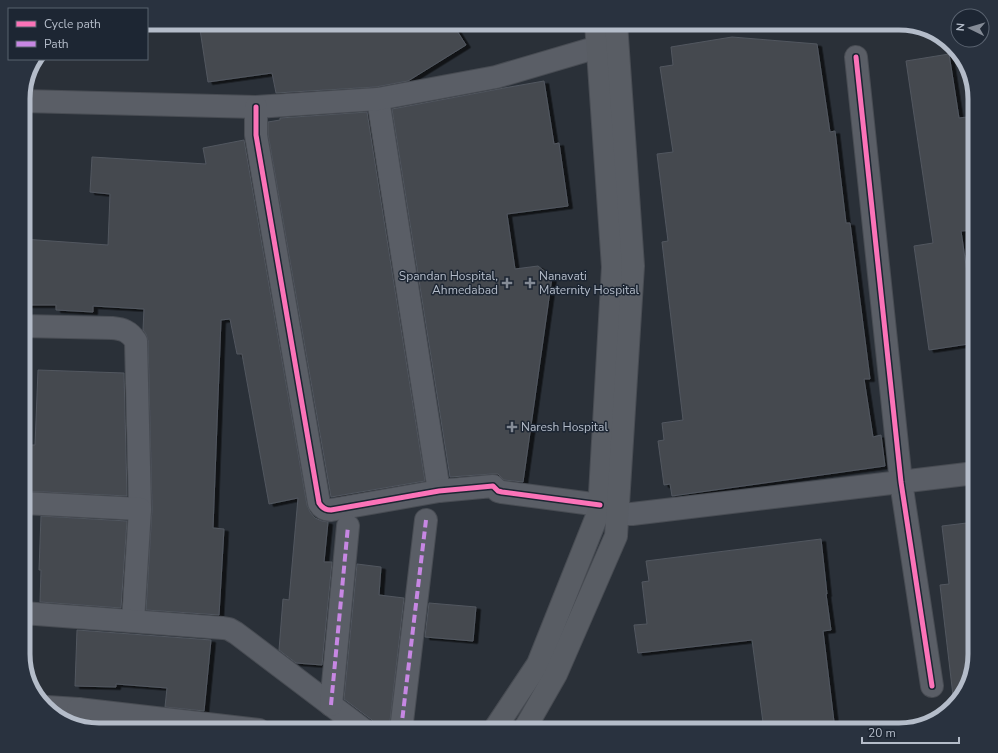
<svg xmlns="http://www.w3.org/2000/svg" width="998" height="753" font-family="'Nunito Sans',sans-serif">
	<defs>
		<filter id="shadow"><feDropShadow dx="4.5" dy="2.5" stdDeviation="0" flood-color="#0009"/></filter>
	</defs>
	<rect width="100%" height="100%" fill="#2a3038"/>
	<g fill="#444950" stroke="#52575f" filter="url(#shadow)">
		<path d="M199,23H317L318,28L345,23H452L466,45L408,81L376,87L276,93L272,73L208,82Z"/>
		<path d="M732,37L817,44L830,132L835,131L846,223H850L870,379H864L873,437L881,435L885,466L672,496L670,484L664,485L658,441L664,440L662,423L683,420L662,242L668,241L657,154L673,152L660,67L673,65L671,47Z"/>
		<path d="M949,54L959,118L975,116V230L961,231L975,327V343L929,350L914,246L933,243L906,61Z"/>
		<path d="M544,81L554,144L559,143L568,206L507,214L515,269L538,266L552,277L523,482L504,480L498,474H492L450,477L392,109L504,88Z"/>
		<path d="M367,112L425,481L331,497L268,134V122L280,120V118Z"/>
		<path d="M244,140L307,505L310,512L315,518L322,521L328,522L324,562H332L322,665L296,663L279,650L283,599L289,600L298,498L269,504L242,354H237L230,319L221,320L213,528L224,529L219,615L146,610L152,509L148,341L146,334L143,330L144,309L93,306V312L56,310V305H23V239L108,245L110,194L90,192L92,157L206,164L203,148Z"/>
		<path d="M38,370L124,373L127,496L23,491V445H35Z"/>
		<path d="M41,516L127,521L121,608L40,602L41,570H39Z"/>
		<path d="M975,522V654L959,700L954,704L940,585L949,584L942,526Z"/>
		<path d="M821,539L827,594H826L831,630L823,631L835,730H764L752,640L638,653L634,625L647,624L642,582L649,581L646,561Z"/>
		<path d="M357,564L381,567L379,595L404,598L389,730L376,728L375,725L372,720L344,699Z"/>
		<path d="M429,603L476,607L473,641L425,637Z"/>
		<path d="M77,630L211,640L204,711L165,707L167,688L116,684V687L75,686Z"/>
	</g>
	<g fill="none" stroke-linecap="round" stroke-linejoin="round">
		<defs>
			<g id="street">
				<path d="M856,57L901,482L932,686"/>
				<path d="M378,99L439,491"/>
				<path d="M23,101L256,107L378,99L496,77L598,47"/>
				<path d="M256,107V135L319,503C322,508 325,510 331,510L439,491L493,486L498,491L502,492L600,505"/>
				<path d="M23,326L112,328C123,329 129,331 136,341L140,509"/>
				<path d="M23,503L140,509L133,621"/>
				<path d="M599,511L617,514H632L975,473"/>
				<path d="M23,613L223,628L229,629L236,633L364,730"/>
				<path d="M331,705L348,526"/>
				<path d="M47,707L78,709"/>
				<path d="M78,723V709L259,730"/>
				<path d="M401,730L426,520"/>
			</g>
			<g id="secondary">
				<path d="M494,730L538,664L599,511L613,267L596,23"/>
				<path d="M524,730L556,674L616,536L633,266L616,23"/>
			</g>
		</defs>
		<use href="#street" stroke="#484c53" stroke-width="24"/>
		<use href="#secondary" stroke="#484c53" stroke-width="24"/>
		<use href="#street" stroke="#5a5e66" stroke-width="22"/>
		<use href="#secondary" stroke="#595d64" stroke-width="22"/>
		<g stroke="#c787e3" stroke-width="4" stroke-dasharray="8 4" stroke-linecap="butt">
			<path d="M331,705L348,526"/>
			<path d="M401,730L426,520"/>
		</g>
		<defs>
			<g id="cycleway">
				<path d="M856,57L901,482L932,686"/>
				<path d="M256,107V135L319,503C322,508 325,510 331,510L439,491L493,486L498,491L502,492L600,505"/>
			</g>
		</defs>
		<use href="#cycleway" stroke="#1d2633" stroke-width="8"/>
		<use href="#cycleway" stroke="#fb73b8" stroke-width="5"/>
	</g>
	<g fill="#848b96" stroke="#1d2633" stroke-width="1.5">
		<path d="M505 277h4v4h4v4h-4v4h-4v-4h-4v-4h4z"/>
		<path d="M528 277h4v4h4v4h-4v4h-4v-4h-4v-4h4z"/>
		<path d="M510 421h4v4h4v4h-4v4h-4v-4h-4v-4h4z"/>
	</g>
	<g text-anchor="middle" stroke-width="3" stroke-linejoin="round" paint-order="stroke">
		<g font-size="12" fill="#b4bcc9" stroke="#1d2633" text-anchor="start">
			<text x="498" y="280" text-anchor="end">Spandan Hospital,<tspan x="498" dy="14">Ahmedabad</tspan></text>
			<text x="539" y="280">Nanavati<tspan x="539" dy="14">Maternity Hospital</tspan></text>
			<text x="521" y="431">Naresh Hospital</text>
		</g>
	</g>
	<path d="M0 0H998V753H0ZM99 30H899A69 69 0 0 1 968 99V654A69 69 0 0 1 899 723H99A69 69 0 0 1 30 654V99A69 69 0 0 1 99 30Z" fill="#29323f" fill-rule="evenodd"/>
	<path fill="none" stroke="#b4bcc9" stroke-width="5" d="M99 30H899A69 69 0 0 1 968 99V654A69 69 0 0 1 899 723H99A69 69 0 0 1 30 654V99A69 69 0 0 1 99 30Z"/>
	<rect x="8" y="8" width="140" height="52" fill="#1d2633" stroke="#59626f"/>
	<rect x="16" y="21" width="20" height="6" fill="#fb73b8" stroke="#59626f"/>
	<text x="44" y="28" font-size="12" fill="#b4bcc9">Cycle path</text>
	<rect x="16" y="41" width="20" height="6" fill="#c787e3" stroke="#59626f"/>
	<text x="44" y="48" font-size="12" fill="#b4bcc9">Path</text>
	<g transform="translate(970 28) rotate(275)"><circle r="19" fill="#1d2633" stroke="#59626f"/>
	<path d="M0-3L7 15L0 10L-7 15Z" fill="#848b96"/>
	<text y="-6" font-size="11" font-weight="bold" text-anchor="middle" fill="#b4bcc9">N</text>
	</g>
	<path d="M862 737v6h97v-6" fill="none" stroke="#b4bcc9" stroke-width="2"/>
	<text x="868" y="737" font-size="12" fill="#b4bcc9" stroke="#1d2633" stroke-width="3" paint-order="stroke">20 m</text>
</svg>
